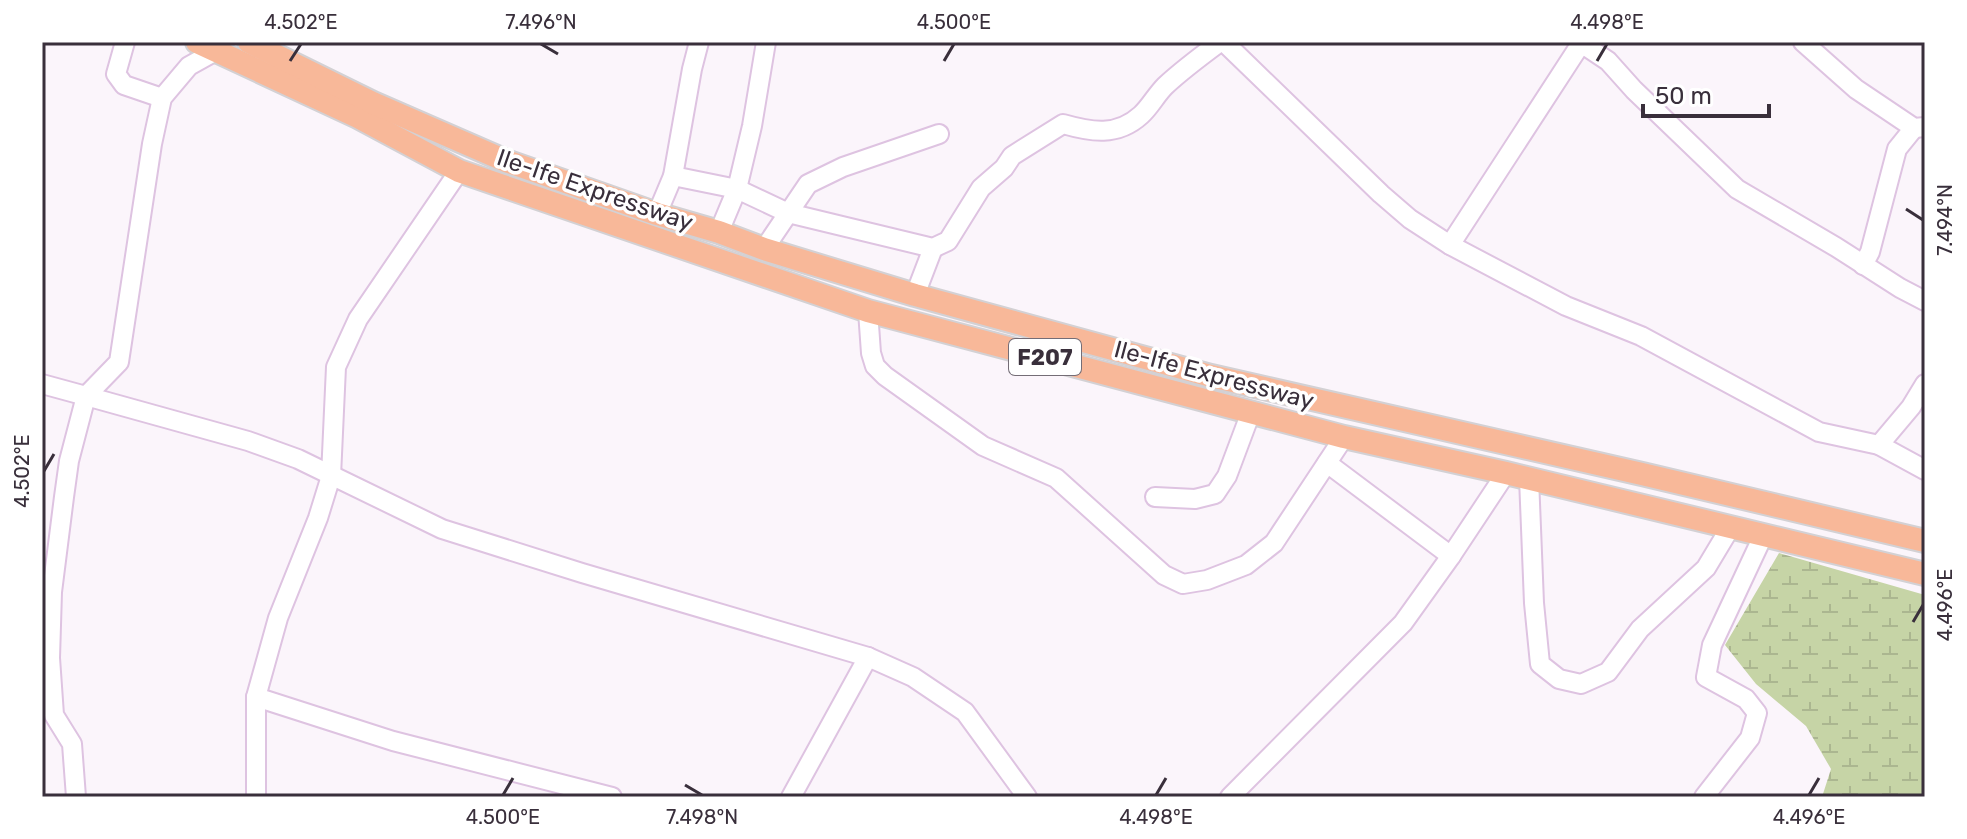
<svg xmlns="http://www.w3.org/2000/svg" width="1967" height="839" font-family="Rubik,sans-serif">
	<defs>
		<pattern id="wetland-marsh" width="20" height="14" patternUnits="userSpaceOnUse" patternTransform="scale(2)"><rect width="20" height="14" fill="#c6d4a6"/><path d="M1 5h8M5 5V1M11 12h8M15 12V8" fill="none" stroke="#abb690"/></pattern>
	</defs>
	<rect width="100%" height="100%" fill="#fbf5fb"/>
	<path fill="url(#wetland-marsh)" d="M1779,553L1925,595V797H1822L1831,769L1806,726L1756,684L1725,645Z"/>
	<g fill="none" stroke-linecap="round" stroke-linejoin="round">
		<defs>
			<g id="minor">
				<path d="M125,42L116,74L124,85L162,98"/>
				<path d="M1224,42L1381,194L1410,219L1450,245L1566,306L1641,336L1819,432L1879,445L1925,470"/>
				<path d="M1803,42L1856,89L1914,128L1925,127"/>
				<path d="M1581,43L1608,61L1634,90L1737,189L1836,247L1900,288L1925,301"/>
				<path d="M673,176L737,189L788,213L933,248L948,241L981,188L1004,168L1012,156L1063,124C1091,132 1117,137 1141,115C1150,107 1156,95 1165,86C1182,70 1201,56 1220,42"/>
				<path d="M657,214L673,176L692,69L699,42"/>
				<path d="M719,232L737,189L752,126L766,42"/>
				<path d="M1450,245L1582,42"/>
				<path d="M764,249L808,184L843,167L939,134"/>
				<path d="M1863,265L1870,252L1897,149L1914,128"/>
				<path d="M915,295L933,248"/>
				<path d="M868,311L871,353L875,366L885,376L983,446L1056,478L1164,575L1183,584L1207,580L1246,565L1274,543L1344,437"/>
				<path d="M42,384L86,396L119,362L152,144L162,98L189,66L216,51"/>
				<path d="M1879,445L1911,407L1925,384"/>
				<path d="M1327,463L1451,556"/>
				<path d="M1529,478L1534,603L1540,664L1559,679L1581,684L1608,672L1640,629L1706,568L1730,528"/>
				<path d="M1155,497L1195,499L1215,494L1227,476L1251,412"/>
				<path d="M256,697L393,741L612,797"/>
				<path d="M76,797L72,744L54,715L50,658L52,592L64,497L69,461L86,396L248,441L298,459L442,529L582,573L868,657L913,677L965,712L1027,797"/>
				<path d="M256,797V697L278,618L318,518L331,476L336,367L358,319L459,171"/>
				<path d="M791,797L868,657"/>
				<path d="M1230,797L1403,623L1451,556L1506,473"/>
				<path d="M1704,797L1750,738L1757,713L1746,699L1706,677L1712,645L1763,536"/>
			</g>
			<g id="major">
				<path d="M197,42L358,117L459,171L868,311L1344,437L1506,473L1925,574"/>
				<path d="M249,42L373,103L506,161L657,214L719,232L764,249L915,295L1211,376L1642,474L1925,541"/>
			</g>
		</defs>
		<use href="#minor" stroke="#dec3e1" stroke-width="22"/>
		<use href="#major" stroke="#d3d1d4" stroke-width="26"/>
		<use href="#minor" stroke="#fff" stroke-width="18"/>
		<use href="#major" stroke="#f8b899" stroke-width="22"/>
	</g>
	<path fill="none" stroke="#392f3b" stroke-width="3" d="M541,44L558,54M290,61L301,44M944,61L954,44M1597,61L1607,44M1906,209L1923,220M44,471L54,454M1913,622L1923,605M685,785L702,795M503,795L513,778M1156,795L1166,778M1809,795L1819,778"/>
	<g text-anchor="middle" stroke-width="7" stroke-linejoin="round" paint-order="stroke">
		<rect fill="#fff" stroke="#746d76" stroke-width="2" x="1009" y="339" width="72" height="36" rx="6"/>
		<g font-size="22" font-weight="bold" fill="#392f3b">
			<text x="1045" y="365">F207</text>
		</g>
		<g font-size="24" fill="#392f3b" stroke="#fff">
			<text transform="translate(595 190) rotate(19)" y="8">Ile-Ife Expressway</text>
			<text transform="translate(1214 375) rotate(15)" y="8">Ile-Ife Expressway</text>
		</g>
	</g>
	<rect width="1967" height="839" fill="none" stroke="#ffffff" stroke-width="88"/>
	<path d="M1643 104v12h126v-12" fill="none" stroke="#392f3b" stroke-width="4"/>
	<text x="1655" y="104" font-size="24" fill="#392f3b" stroke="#ffffff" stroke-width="6" paint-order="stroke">50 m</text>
	<rect x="44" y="44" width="1879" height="751" fill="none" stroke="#392f3b" stroke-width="3"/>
	<g font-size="20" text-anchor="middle" fill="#392f3b">
		<text x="301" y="29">4.502°E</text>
		<text x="541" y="29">7.496°N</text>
		<text x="954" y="29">4.500°E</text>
		<text x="1607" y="29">4.498°E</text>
		<text transform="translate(1945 220) rotate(-90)" y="7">7.494°N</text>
		<text transform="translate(22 471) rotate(-90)" y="7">4.502°E</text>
		<text transform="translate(1945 605) rotate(-90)" y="7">4.496°E</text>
		<text x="503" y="824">4.500°E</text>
		<text x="702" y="824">7.498°N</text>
		<text x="1156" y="824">4.498°E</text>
		<text x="1809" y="824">4.496°E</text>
	</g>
</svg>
